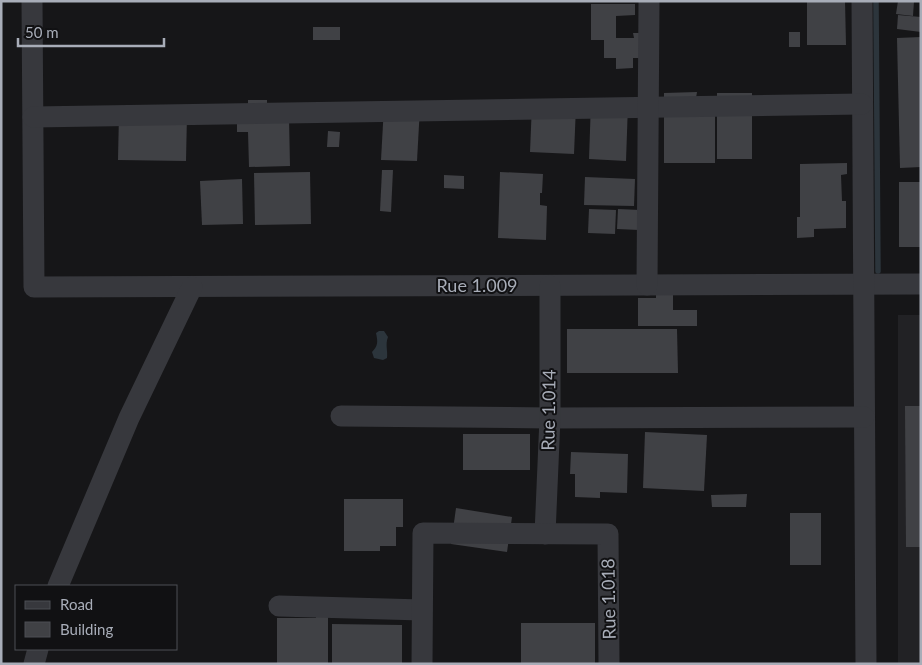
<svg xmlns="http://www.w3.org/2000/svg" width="922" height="665" font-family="Lato,sans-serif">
	<rect width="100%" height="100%" fill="#161618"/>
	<rect fill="#222225" x="898" y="315" width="23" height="349"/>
	<path fill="#2c353c" d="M379,331H384L388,337C385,345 388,350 387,358L383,360L374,358L372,352C378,346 378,342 376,333Z"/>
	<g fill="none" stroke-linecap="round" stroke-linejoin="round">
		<path stroke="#2c353c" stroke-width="5.5" d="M876,1L878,271"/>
	</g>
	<g fill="#404145">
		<path d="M807,1H845L846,45H807Z"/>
		<path d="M898,1H914L913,16L896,14Z"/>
		<path d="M591,4H635V15L616,16V38H634L633,33H639V58H633V68L616,69V58H604V40H591Z"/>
		<path d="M898,15L921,17V32L897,29Z"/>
		<rect x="313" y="27" width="27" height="13"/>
		<rect x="789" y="32" width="11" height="15"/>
		<path d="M921,37V167L900,168L897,38Z"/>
		<path d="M697,92L696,98H715V163H664V93Z"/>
		<rect x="717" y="93" width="35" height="66"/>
		<path d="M248,100H267V119L289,118L290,166L249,167L248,132H237V116L248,115Z"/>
		<path d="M591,102L628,104L626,161L589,159Z"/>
		<path d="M532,104L576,106L574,154L530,152Z"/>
		<path d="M384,106L420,107L417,161L381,160Z"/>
		<path d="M119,113L187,114L186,161L118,160Z"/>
		<path d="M328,131L340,132L339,147H327Z"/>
		<path d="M847,163V174L841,175L842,201H846V228L814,229V237L797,238V217H800V164Z"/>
		<path d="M382,170H393L391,212L380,211Z"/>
		<path d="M310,172L311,224L255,225L254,173Z"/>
		<path d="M500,172L543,174L542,193H540V205L547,206L546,240L498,238Z"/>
		<path d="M444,175L464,176V189L444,188Z"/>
		<path d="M585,177L635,179L634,206L584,205Z"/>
		<path d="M242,179L243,224L202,225L200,181Z"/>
		<rect x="899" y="182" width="22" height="65"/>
		<path d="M589,209L616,210L615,234L588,233Z"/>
		<path d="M618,209L640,210L639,230L617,229Z"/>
		<path d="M656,290H673V310H697V326H638V298H656Z"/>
		<path d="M567,329H677L678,373H567Z"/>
		<path d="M905,406H921V547H906Z"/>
		<path d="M645,432L707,435L704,491L643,488Z"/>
		<rect x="463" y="434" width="67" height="36"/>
		<path d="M571,452L628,454L627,493L600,492V498L575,497V474H570Z"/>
		<path d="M747,494L746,507H712L711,495Z"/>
		<path d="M344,499H403V527H396V546H380V551H344Z"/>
		<path d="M456,508L512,517L507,552L451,544Z"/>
		<rect x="790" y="513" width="31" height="52"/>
		<path d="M316,605H328V664H277V618H316Z"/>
		<rect x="521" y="623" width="74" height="41"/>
		<path d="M332,624L402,625V664H332Z"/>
	</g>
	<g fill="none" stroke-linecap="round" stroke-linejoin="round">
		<g stroke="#37383d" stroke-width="21">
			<path d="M32,1L34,287L921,284"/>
			<path d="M862,1L866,664"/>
			<path d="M33,117L862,104"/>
			<path d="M647,285L649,1"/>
			<path d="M341,416L550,418L864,417"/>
			<path d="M545,534L550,418V286"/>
			<path d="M58,586L129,418L192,287"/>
			<path d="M279,606L422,610"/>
			<path d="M34,664L38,649"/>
			<path d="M422,664L423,533L608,534L609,664"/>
		</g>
	</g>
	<g text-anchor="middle" stroke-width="4" stroke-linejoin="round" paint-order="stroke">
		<g font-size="18" fill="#a8adb8" stroke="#111113">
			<text x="477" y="292">Rue 1.009</text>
			<text transform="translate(549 410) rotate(-89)" y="6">Rue 1.014</text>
			<text transform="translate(609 599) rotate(-91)" y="6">Rue 1.018</text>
		</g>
	</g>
	<rect width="922" height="665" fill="none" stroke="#a8adb8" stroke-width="5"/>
	<rect x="15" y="585" width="162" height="65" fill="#111113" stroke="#4d4f55"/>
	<rect x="25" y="601" width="25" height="8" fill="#37383d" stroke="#4d4f55"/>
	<text x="60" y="610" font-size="15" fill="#a8adb8">Road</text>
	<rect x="25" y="622" width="25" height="15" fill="#404145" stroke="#4d4f55"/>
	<text x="60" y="635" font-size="15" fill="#a8adb8">Building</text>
	<path d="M18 38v8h146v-8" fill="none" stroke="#a8adb8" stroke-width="2.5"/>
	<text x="25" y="38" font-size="15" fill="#a8adb8" stroke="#111113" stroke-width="4" paint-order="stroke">50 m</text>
</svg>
